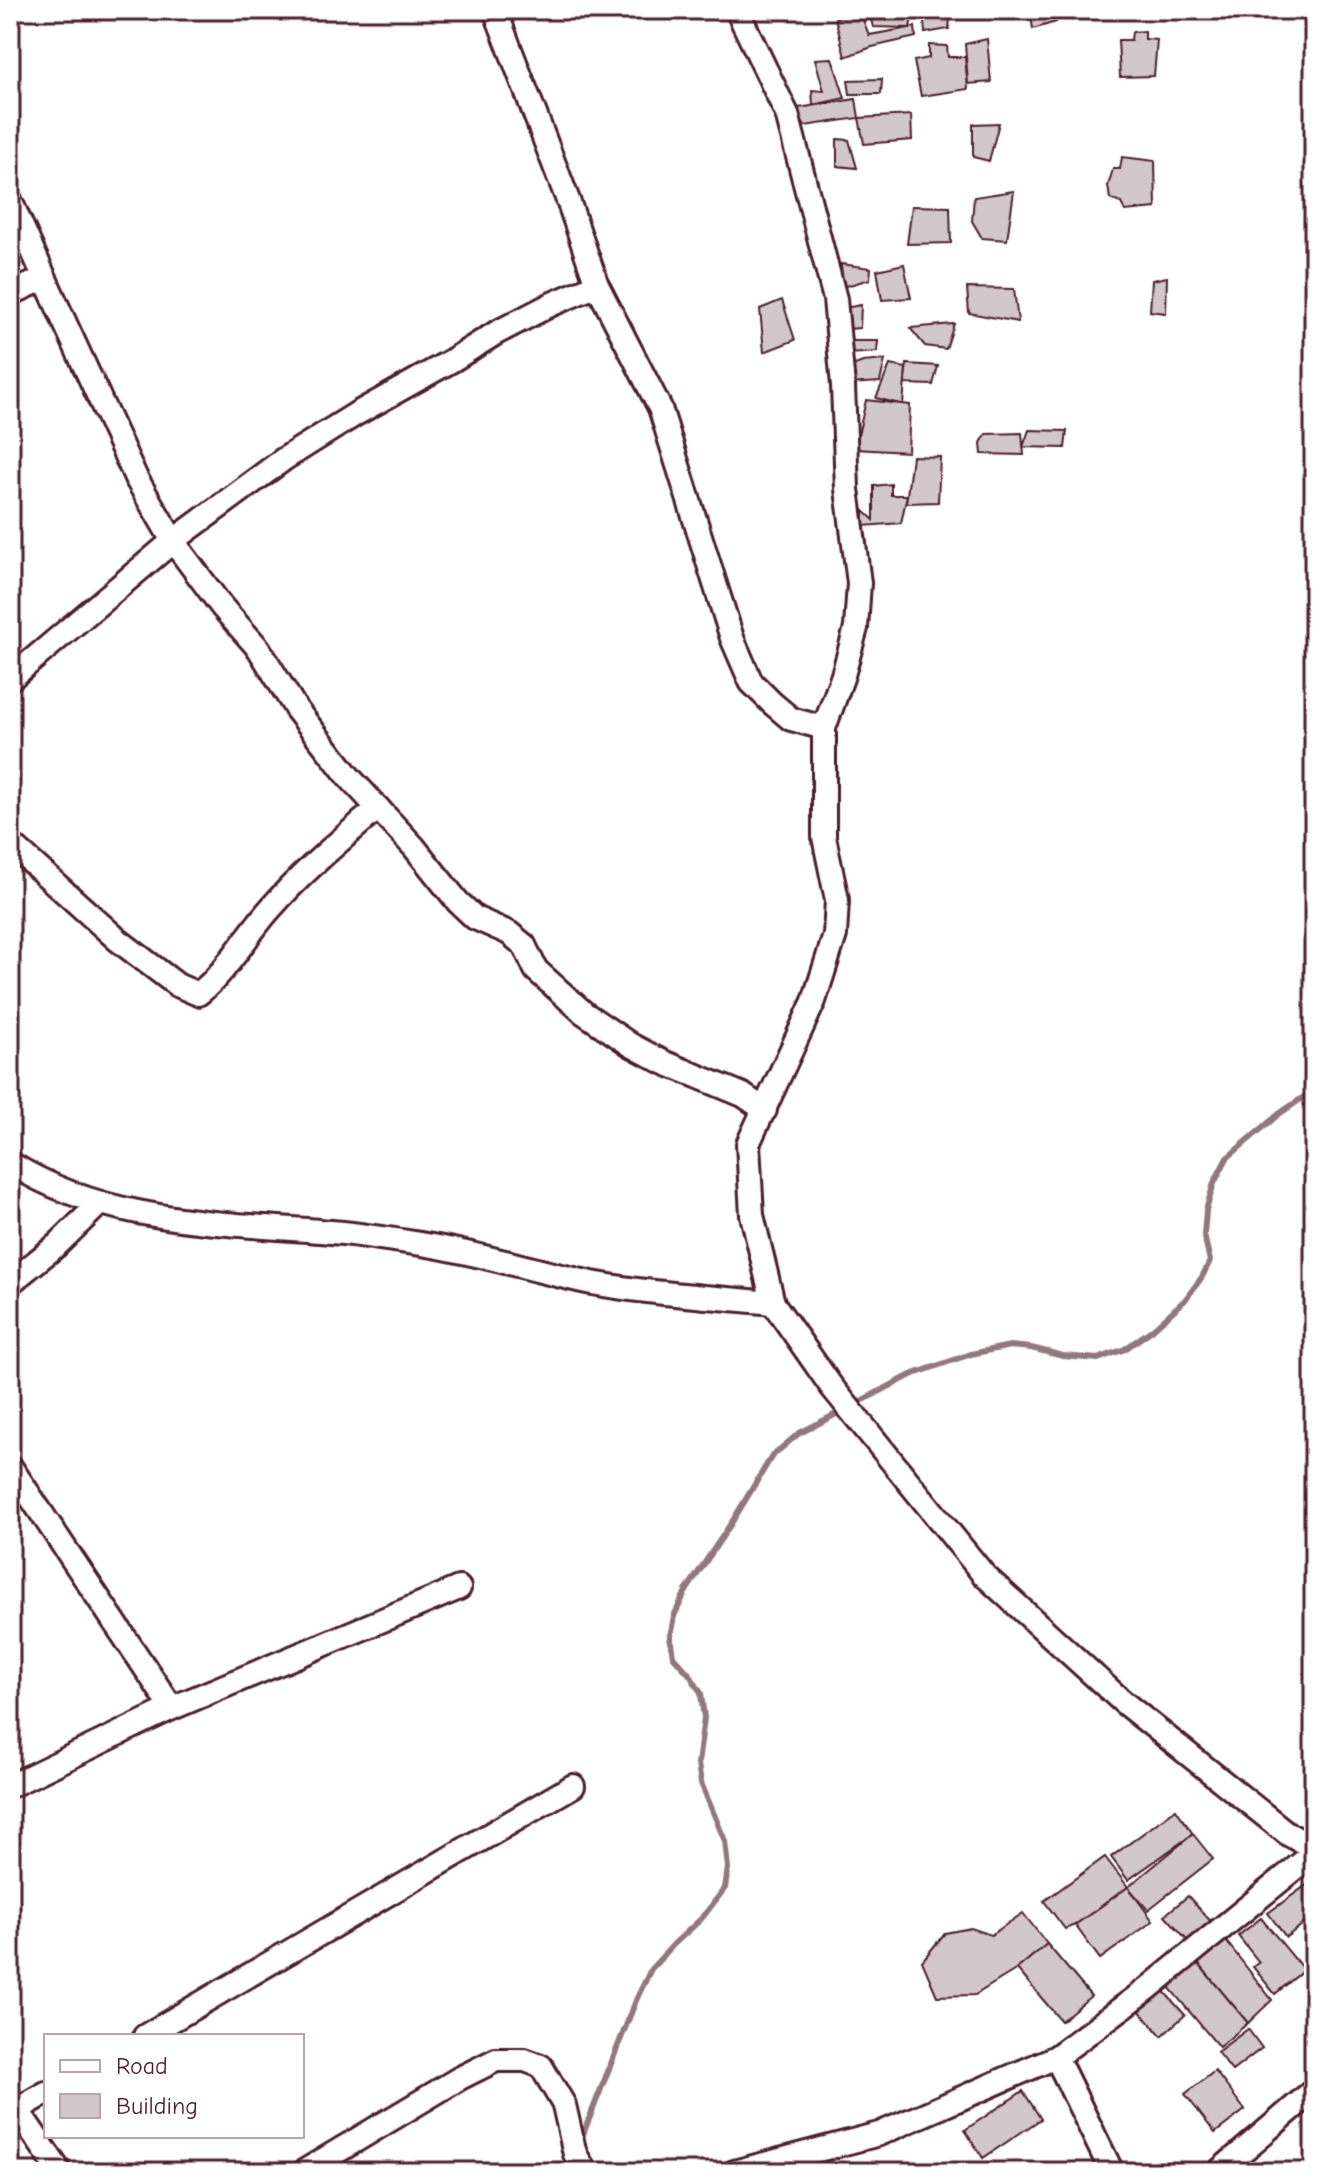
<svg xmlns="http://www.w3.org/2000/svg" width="1324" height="2182" font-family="'Comic Neue',sans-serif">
	<rect width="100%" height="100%" fill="#fff"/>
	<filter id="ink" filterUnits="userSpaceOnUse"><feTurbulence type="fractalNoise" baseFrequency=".0125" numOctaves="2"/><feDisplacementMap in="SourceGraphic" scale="16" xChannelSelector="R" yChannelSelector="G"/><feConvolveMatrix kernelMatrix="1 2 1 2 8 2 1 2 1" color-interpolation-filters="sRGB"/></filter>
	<g filter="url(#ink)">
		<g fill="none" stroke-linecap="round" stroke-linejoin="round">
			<path stroke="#91787e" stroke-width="6" d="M580,2142L637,1998L651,1969L674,1944L702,1918L725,1888L728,1868L725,1841L701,1783L698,1764L704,1718L701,1693L690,1675L673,1656L670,1637L674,1616L686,1591L732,1522L772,1456L798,1434L911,1375L971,1354L1010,1346L1031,1348L1063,1356L1098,1359L1125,1349L1153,1329L1185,1300L1202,1277L1210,1261L1204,1235L1206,1210L1214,1183L1227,1158L1279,1114L1314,1090"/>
		</g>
		<g fill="#d2c7cb" stroke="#4a1f2b" stroke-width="2">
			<path d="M923,10H951L949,29L925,33Z"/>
			<path d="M1030,10H1053L1056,22L1033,29Z"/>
			<path d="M860,12L869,35L915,27L916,37L872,47L845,57L835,18Z"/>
			<path d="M913,12L910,28L873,27L870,16Z"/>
			<path d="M1145,31V39L1157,40L1154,76L1120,77L1118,40H1131L1132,32Z"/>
			<path d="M987,39L991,82L968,84L965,44Z"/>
			<path d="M929,45L947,46L948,57H965L968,89L921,96L914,61L929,58Z"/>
			<path d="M832,58L845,98L813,105L812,90L824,91L815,59Z"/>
			<path d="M882,79L881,94H850L848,80Z"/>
			<path d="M856,99L859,118L805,126L792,109Z"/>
			<path d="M911,115L912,140L864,144L859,118Z"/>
			<path d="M999,123L989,161L973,157V124Z"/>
			<path d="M837,139L849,140L857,168L837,166Z"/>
			<path d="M1122,157L1155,161L1156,208L1125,211L1121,203L1110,199L1108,186L1113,169H1120Z"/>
			<path d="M1014,191L1007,240L982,238L972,221L974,197Z"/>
			<path d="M912,206L950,207L951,243L907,244Z"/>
			<path d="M841,264L871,268L870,279L843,287Z"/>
			<path d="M904,264L911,298L882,300L877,270Z"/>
			<path d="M1167,277L1166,313L1150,311L1152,280Z"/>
			<path d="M967,288L1014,289L1018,322L969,313Z"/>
			<path d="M782,300L795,340L764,352L760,309Z"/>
			<path d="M861,305L860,328L848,329L844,308Z"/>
			<path d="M954,324L946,349L925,346L910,328Z"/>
			<path d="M848,341H878L877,352L849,354Z"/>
			<path d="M885,360L880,382L849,384L852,366L863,362Z"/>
			<path d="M907,364L938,366L933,385L904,384Z"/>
			<path d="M890,365L906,368L903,405L876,398Z"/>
			<path d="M866,400L910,405L908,452L855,449Z"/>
			<path d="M1029,430L1067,431L1065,448L1023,447Z"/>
			<path d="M1022,433L1024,455L982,454L981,443L986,434Z"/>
			<path d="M912,456L940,457L938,502L906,503Z"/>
			<path d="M891,484V495H907L901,523L864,526V511L874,520V486Z"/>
			<path d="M1176,1809L1193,1834L1128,1880L1111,1857Z"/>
			<path d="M1193,1834L1213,1859L1148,1910L1128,1887Z"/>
			<path d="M1105,1857L1128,1887L1075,1925L1065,1929L1044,1901Z"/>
			<path d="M1308,1884L1314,1892V1916L1286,1937L1268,1913Z"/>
			<path d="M1128,1887L1153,1921L1100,1959L1075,1925Z"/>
			<path d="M1188,1896L1214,1925L1192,1945L1165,1915Z"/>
			<path d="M1023,1913L1047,1944L1017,1969L975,1995L937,1996L922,1961L945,1933L971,1928L991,1935Z"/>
			<path d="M1261,1918L1304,1970L1275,1994L1253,1967L1259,1962L1238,1936Z"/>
			<path d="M1226,1941L1272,2000L1248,2023L1197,1962Z"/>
			<path d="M1047,1944L1091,1996L1061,2021L1017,1969Z"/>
			<path d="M1197,1962L1248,2023L1219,2047L1168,1986Z"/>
			<path d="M1159,1986L1185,2015L1162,2036L1136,2007Z"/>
			<path d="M1248,2029L1262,2048L1232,2071L1217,2052Z"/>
			<path d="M1215,2071L1245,2110L1215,2133L1185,2094Z"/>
			<path d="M1023,2091L1041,2119L983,2158L965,2130Z"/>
		</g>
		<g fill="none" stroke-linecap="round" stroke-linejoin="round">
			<defs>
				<g id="minor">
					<path d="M495,10L569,203L597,285L660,408L732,638L751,682L772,703L791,719L824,728"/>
					<path d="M737,10L787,114L835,299L843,386L847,489L859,583L856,628L843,675L824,728V837L837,900L835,935L814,1001L748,1144L752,1215L773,1303L831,1386L984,1575L1123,1702L1288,1834L1314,1848"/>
					<path d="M10,200L64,321L136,478L173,541L222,607L259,649L296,709L350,778L414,847L458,902L475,918L509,933L524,945L536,970L584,1013L631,1045L663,1062L743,1095L765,1110"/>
					<path d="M10,294L45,278"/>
					<path d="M10,679L173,541L284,459L356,414L451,361L496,333L552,304L597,285"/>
					<path d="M10,843L118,940L177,985L198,994C227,972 245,937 270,909C302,872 341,840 378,808"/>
					<path d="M10,1163C112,1227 228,1222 343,1233C369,1236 395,1240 421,1244C479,1253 535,1271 592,1283C652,1294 712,1297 773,1303"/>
					<path d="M10,1283L57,1245L99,1204"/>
					<path d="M10,1466L172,1708"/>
					<path d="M10,1786L172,1708L459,1588"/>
					<path d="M145,2036L573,1786"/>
					<path d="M1056,2057L1112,2172"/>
					<path d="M10,2099L60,2172"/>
					<path d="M18,2109L46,2093"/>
					<path d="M303,2172L460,2078L496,2060H525L541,2066L564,2105L575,2154L586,2172"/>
					<path d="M734,2172L879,2134L1056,2057L1146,1990L1314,1853"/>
					<path d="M1218,2172L1314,2090"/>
				</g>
			</defs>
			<use href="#minor" stroke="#4a1f2b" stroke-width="28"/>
			<use href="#minor" stroke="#fff" stroke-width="22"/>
		</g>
	</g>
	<rect width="1324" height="2182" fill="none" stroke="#fff" stroke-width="40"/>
	<rect x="20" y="20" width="1284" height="2142" fill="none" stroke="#4a1f2b" stroke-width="3" filter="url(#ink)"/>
	<rect x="44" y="2034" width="260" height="104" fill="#ffffff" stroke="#b7a5aa" stroke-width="2"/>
	<rect x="60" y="2060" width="40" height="12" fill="#ffffff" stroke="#b7a5aa" stroke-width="2"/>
	<text x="116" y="2074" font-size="24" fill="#4a1f2b">Road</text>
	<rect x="60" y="2094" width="40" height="24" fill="#d2c7cb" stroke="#b7a5aa" stroke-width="2"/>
	<text x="116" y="2114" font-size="24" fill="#4a1f2b">Building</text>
</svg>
